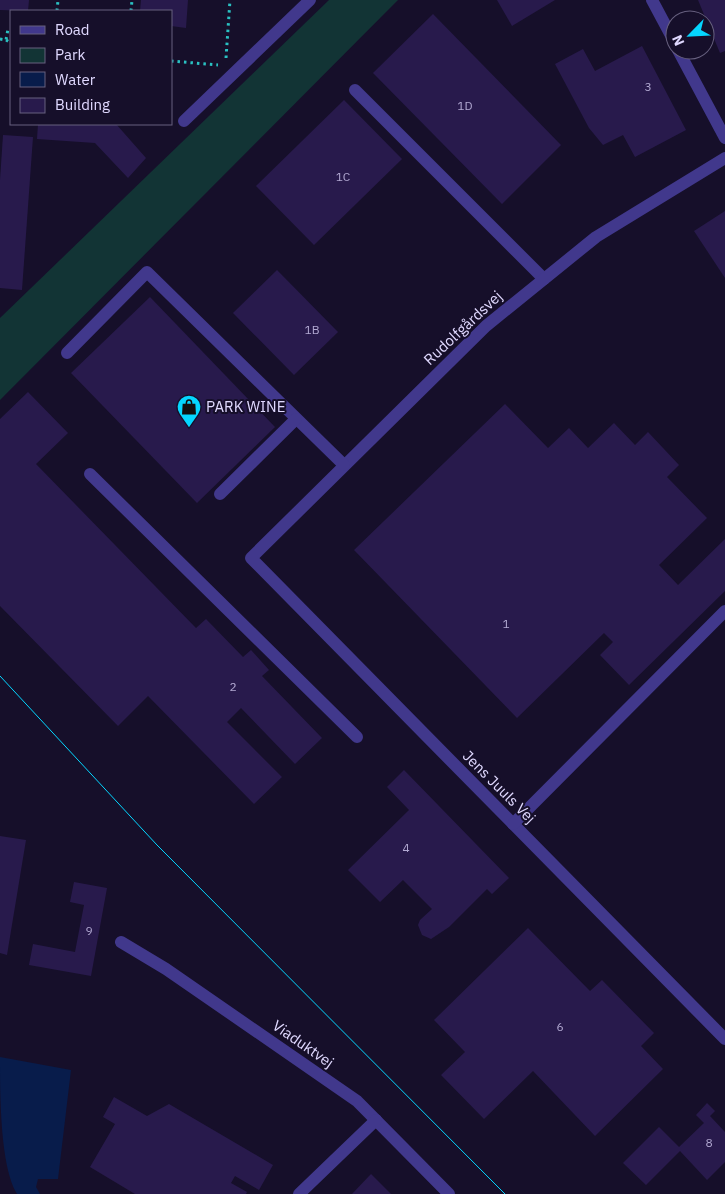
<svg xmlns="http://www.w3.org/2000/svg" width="725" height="1194" font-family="'IBM Plex Sans',sans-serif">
	<rect width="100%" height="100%" fill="#160f2a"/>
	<path fill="#123435" d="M329,0H398L0,400V318Z"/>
	<path fill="#081c4b" d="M0,1057L71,1070L58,1179H38L36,1187L40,1194H17C0,1166 0,1095 0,1057Z"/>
	<g fill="#281a4c">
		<path d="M0,0H29L28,11L0,10Z"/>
		<path d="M141,0H188L186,28L171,26V11H140Z"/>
		<path d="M497,0H555L512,26Z"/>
		<path d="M698,0H725V51L720,53Z"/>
		<path d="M433,14L561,145L502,204L373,73Z"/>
		<path d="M642,46L686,130L635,157L623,135L603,145L589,128L555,64L583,49L595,71Z"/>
		<path d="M344,100L402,159L314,245L256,186Z"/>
		<path d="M38,124H116L146,158L128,178L95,143L37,139Z"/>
		<path d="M3,135L33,137L22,290L0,288V180Z"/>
		<path d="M725,211V278L694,231Z"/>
		<path d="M277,270L338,332L294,375L233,313Z"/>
		<path d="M150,297L275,427L197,503L71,373Z"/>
		<path d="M28,392L68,433L36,464L196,628L206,619L243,657L251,650L269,670L262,676L322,738L295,764L241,708L227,722L282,777L254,804L148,696L118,726L0,606V419Z"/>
		<path d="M505,404L548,448L569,428L588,448L614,423L635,445L648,432L679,465L667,477L707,518L659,565L678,585L725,539V591L629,685L600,655L613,642L604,633L517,718L354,550Z"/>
		<path d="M404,770L509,878L492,894L487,889L449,927L431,939L422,935L418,925L420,920L432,909L403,880L380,902L348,870L409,810L387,787Z"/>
		<path d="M0,836L26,840L7,955L0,953Z"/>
		<path d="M74,882L107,888L91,976L29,965L33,944L75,952L84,905L70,902Z"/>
		<path d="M528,928L590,991L602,980L654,1033L641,1046L663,1069L595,1136L533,1071L484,1119L441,1075L465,1052L434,1020Z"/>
		<path d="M114,1097L147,1116L169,1104L273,1165L259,1190L235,1176L231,1183L247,1192L246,1194H135L90,1167L115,1124L103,1117Z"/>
		<path d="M707,1103L715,1111L710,1116L725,1132V1162L707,1180L680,1151L646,1185L623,1163L659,1127L679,1147L704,1123L696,1115Z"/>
		<path d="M371,1174L391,1194H352Z"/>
	</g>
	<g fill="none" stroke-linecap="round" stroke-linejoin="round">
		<g stroke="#2ac1c2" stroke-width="3" stroke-dasharray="2.5 4" stroke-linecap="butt">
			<path d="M57,11L58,0"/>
			<path d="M131,11L132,0"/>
			<path d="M0,39L6,40L8,29H11"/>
			<path d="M6,40L11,43"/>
			<path d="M226,58L230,0"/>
			<path d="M171,61L218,65"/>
		</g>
		<g stroke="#41388c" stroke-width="12">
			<path d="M652,0L675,43"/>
			<path d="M678,50L725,138"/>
			<path d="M355,90L544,279"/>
			<path d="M184,121L310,0"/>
			<path d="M725,158L596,237L486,326L251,558L725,1039"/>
			<path d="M67,353L147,272L344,465"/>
			<path d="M90,474L357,737"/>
			<path d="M220,494L296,419"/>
			<path d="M513,824L725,611"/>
			<path d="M121,942L166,969L357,1101L449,1194"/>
			<path d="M299,1194L376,1120"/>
		</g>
		<path stroke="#05d6ff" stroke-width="1" d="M0,676L157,845L505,1194"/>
	</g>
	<defs>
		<symbol id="shop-pin" viewBox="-11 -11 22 30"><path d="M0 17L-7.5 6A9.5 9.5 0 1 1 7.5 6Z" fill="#05d6ff" stroke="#160f2a"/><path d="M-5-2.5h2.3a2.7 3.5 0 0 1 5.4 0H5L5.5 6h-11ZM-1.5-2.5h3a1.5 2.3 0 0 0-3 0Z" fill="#111"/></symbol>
	</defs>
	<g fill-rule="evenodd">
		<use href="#shop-pin" x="175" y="393" width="28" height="38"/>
	</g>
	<g text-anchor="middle" stroke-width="4" stroke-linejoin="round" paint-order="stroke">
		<g font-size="12" fill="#b2a9d2">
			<text x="648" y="91">3</text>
			<text x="465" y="110">1D</text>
			<text x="343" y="181">1C</text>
			<text x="312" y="334">1B</text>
			<text x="506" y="628">1</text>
			<text x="233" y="691">2</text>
			<text x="406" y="852">4</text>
			<text x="89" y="935">9</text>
			<text x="560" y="1031">6</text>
			<text x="709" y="1147">8</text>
		</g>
		<g font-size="15" fill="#e0d9ff" stroke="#160f2a">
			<text transform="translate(463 328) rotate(-43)" y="5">Rudolfgårdsvej</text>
			<text transform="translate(499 787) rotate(45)" y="5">Jens Juuls Vej</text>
			<text transform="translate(303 1044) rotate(35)" y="5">Viaduktvej</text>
		</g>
		<g font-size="15" fill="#e0d9ff" stroke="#160f2a" text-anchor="start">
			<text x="206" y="412">PARK WINE</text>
		</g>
	</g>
	<rect x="10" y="10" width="162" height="115" fill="#160f2a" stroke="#67607f"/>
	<rect x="20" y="26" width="25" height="8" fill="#41388c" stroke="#67607f"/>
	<text x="55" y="35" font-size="15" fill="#e0d9ff">Road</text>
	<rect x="20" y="48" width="25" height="15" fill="#123435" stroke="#67607f"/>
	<text x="55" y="60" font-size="15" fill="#e0d9ff">Park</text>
	<rect x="20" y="72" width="25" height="15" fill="#081c4b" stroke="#67607f"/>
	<text x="55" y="85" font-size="15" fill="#e0d9ff">Water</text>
	<rect x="20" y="98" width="25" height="15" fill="#281a4c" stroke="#67607f"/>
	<text x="55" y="110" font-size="15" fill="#e0d9ff">Building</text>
	<g transform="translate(690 35) rotate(246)"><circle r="24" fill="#160f2a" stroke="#67607f"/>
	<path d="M0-4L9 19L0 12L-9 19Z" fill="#05d6ff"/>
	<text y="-8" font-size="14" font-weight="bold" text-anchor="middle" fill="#e0d9ff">N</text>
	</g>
</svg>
